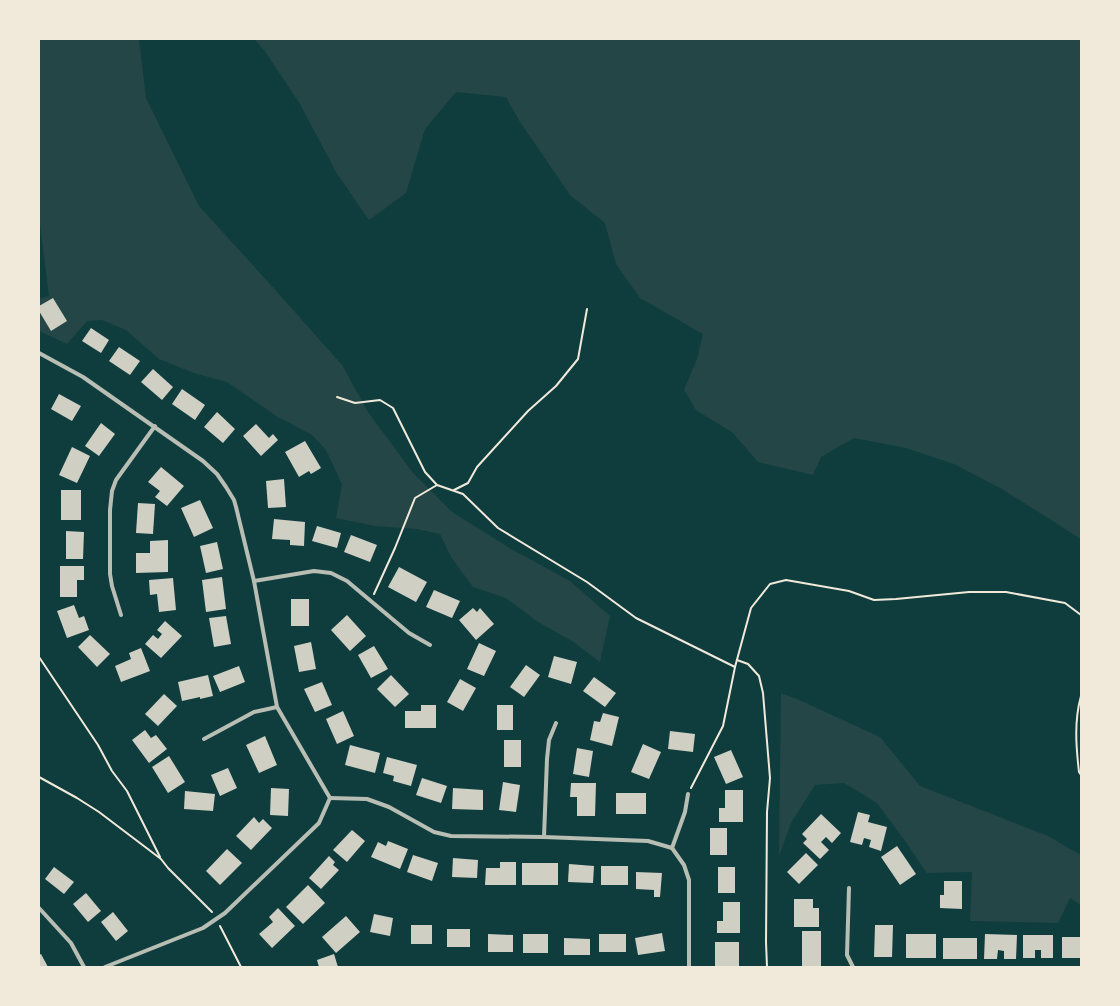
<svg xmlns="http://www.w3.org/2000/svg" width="1120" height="1006" font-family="'Fira Sans',sans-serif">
	<rect width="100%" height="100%" fill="#0f3d3e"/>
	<g fill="#244646">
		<path d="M39,39H139L146,98L199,206L270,284L342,365L368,412L413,473L452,512L513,550L570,581L610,616L600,662L572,641L538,622L506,598L473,587L451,557L440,534L417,529L375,526L336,518L342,484L326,450L312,435L278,417L227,382L194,373L159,359L126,330L102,320L87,321L67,344L39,331V299L49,296L39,217Z"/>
		<path d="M254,39H1081V539L1002,489L954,464L906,448L854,438L821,457L813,475L758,462L733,433L696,410L684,390L697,359L703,334L640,298L616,264L605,223L570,195L520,122L506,97L456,92L425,129L406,193L369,220L336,172L300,104L264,50Z"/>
		<path d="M781,693L797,699L880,737L920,786L1048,836L1081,855V905L1070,898L1058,923L970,921L972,872L927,873L903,838L877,803L844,783L815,785L791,823L779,856Z"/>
	</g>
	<g fill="#cfcfc3">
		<path d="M53,298L67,321L51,331L39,311V306Z"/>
		<path d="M91,328L109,340L101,353L82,341Z"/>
		<path d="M119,347L140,361L130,375L109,361Z"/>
		<path d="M153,369L173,387L162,400L141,382Z"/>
		<path d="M182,389L205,405L195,420L172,404Z"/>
		<path d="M59,394L81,406L72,421L51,409Z"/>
		<path d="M217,412L235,429L223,443L204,427Z"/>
		<path d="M101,423L115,434L99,456L85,446Z"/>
		<path d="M256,424L269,438L273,434L278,440L261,456L243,436Z"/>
		<path d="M305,441L321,468L311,474L309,471L299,477L285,452Z"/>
		<path d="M72,447L90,456L77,483L59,475Z"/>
		<path d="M161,467L184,486L167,506L155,497L160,491L148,482Z"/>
		<path d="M284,479L286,507L268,508L266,481Z"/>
		<rect x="61" y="490" width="20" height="30"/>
		<path d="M200,500L213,528L194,537L181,508Z"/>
		<path d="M138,503L155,504L153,534L136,533Z"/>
		<path d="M274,519L305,522L304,546L290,545V540L272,539Z"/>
		<path d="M317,526L341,533L337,548L312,541Z"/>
		<path d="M66,531L84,532L83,559H66Z"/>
		<path d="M351,535L377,545L370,562L344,552Z"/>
		<path d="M168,540V572L136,573V553H150V541Z"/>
		<path d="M217,542L223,569L206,573L200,546Z"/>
		<path d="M60,566H84V580H77V597H60Z"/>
		<path d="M399,567L427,582L416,602L388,587Z"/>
		<path d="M222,577L226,609L206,612L202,580Z"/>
		<path d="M173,578L176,610L159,612L157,594L150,595L149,580Z"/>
		<path d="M434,590L460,601L452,618L426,607Z"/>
		<rect x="291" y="599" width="18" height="27"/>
		<path d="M74,605L79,618L84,616L89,630L67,638L57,611Z"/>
		<path d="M473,608L477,612L480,608L494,624L476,640L459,620Z"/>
		<path d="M347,615L366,636L350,651L331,630Z"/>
		<path d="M226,616L231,644L214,647L209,618Z"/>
		<path d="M165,621L182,636L161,658L145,644L153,635L158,639L162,634L157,630Z"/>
		<path d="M90,635L110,654L97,667L78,647Z"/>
		<path d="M311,642L316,669L299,672L294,646Z"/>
		<path d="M479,643L496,651L484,676L467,669Z"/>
		<path d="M374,646L388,669L371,678L358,655Z"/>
		<path d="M141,648L150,671L121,682L115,666L131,659L129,653Z"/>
		<path d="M554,656L577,662L571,684L548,677Z"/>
		<path d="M526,665L540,675L524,697L510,687Z"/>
		<path d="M239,666L245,682L220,692L213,676Z"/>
		<path d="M208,675L213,696L200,699V697L182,701L178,682Z"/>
		<path d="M391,675L409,694L395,707L377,689Z"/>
		<path d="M594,677L616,693L605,707L583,691Z"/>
		<path d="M460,679L476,688L463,711L447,702Z"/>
		<path d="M322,682L332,705L315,712L304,689Z"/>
		<path d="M164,694L177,706L158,726L145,714Z"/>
		<path d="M421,705H436V728H405V711H421Z"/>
		<rect x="497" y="705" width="16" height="25"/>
		<path d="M343,711L354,736L337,744L326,719Z"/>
		<path d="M603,713L619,717L612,746L590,740L594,721L600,722Z"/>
		<path d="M145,730L151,738L156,735L167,749L149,763L132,740Z"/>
		<path d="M670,731L695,734L693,752L668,749Z"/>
		<path d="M265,736L277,765L259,773L246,745Z"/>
		<rect x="504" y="740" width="17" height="27"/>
		<path d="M643,744L661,752L649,779L631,772Z"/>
		<path d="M350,745L380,753L375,773L345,765Z"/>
		<path d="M577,748L593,751L589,777L573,774Z"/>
		<path d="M731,750L743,777L726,784L714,757Z"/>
		<path d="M169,756L185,782L168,793L152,767Z"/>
		<path d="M387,757L417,765L411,786L393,781L394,776L383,773Z"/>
		<path d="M228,768L237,788L220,796L211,775Z"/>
		<path d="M422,778L447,786L441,803L416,795Z"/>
		<path d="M503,782L520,785L516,812L499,810Z"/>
		<path d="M571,783H596L595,816H577V797H570Z"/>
		<path d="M271,788L289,789L288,816L270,815Z"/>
		<path d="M453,788L483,790V810L452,809Z"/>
		<path d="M725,790H743V822H719V808H725Z"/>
		<path d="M185,791L215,794L213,811L184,809Z"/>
		<rect x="616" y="793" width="30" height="21"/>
		<path d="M858,812L870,815L868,822L887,827L881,851L869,847L871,840L864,838L862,845L850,842Z"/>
		<path d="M821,814L841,833L832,843L826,837L821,842L829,850L820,859L803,843L807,839L802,834Z"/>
		<path d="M254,817L259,823L263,819L272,828L251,850L236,836Z"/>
		<rect x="710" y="828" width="17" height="27"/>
		<path d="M352,830L365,841L347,862L333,850Z"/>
		<path d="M388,841L408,849L400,869L371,857L378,842L386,846Z"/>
		<path d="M897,846L916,874L900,885L881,857Z"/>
		<path d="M227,849L242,863L220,885L206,871Z"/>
		<path d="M806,853L818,865L799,884L787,872Z"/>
		<path d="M413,855L438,863L432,881L407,872Z"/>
		<path d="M329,856L335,862L333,865L339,870L321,889L309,878Z"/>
		<path d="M453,858L478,860L477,878L452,877Z"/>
		<path d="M500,862H516V885H485L486,868H500Z"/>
		<rect x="522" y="863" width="36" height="22"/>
		<path d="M569,864L594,866L593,883L568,882Z"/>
		<rect x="601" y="866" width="27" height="19"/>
		<path d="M54,867L74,882L64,894L45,879Z"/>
		<rect x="718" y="867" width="17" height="26"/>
		<path d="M636,872L662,873L660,897H654V890L636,889Z"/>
		<path d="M944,881H962V909L940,908V895H944Z"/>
		<path d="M308,885L325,903L303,924L286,907Z"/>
		<path d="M86,893L101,911L88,922L73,904Z"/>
		<path d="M794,899H813V908H819V927H794Z"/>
		<path d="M723,902H740V933H717V921H723Z"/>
		<path d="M278,908L295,926L272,948L259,934L273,922L269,917Z"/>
		<path d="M113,912L128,931L116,941L101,922Z"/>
		<path d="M374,914L393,918L390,936L370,932Z"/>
		<path d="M346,916L360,932L336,953L322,937Z"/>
		<rect x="411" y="925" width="21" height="19"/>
		<path d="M875,925H893L892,957H874Z"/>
		<rect x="447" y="929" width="23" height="18"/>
		<rect x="802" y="931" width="19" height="35"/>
		<path d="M662,933L665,951L638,955L635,938Z"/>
		<path d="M488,934L513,935V952H488Z"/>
		<rect x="523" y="934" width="25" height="19"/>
		<rect x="599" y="934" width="27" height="18"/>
		<rect x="906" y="934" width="30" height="24"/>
		<path d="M985,934L1017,935L1016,959H1004V951L998,950L997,959H984Z"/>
		<path d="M1023,935H1053V958H1041V950H1035V958H1023Z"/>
		<rect x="1062" y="937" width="19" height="21"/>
		<path d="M564,938L590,939V955H564Z"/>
		<rect x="943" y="938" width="34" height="21"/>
		<rect x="715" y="942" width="24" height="25"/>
		<path d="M41,954L48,967H39V955Z"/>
		<path d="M334,954L338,967H319L317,960Z"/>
	</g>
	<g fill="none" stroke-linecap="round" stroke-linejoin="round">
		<g stroke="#f1e9da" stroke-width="2">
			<path d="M337,397L355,403L380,400L393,408L425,472L437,485"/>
			<path d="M454,490L468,483L477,467L528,411L556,386L578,359L587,309"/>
			<path d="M374,594L395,548L415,498L437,485L463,494L498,528L587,582L636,618L735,667"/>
			<path d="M39,657L98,745L112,771L127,791L160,857"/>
			<path d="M737,660L748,664L759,676L763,693L770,778L767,812L766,942L767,967"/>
			<path d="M1081,696C1074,721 1076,746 1079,772L1081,775"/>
			<path d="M39,777L77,798L99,812L161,859L168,868L212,912"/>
			<path d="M691,788L723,726L735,667L751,608L770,584L786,580L849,591L874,600L896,599L969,592H1006L1065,603L1081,615"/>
			<path d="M220,926L241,967"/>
		</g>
		<g stroke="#b8beb3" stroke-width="4">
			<path d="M39,353L83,377L203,461L217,474L226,487L234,500L236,507L254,581L277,707L330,798"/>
			<path d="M254,581L314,571L331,573L347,581L409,633L430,645"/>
			<path d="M121,615L112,586L110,574V510L112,491L116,480L155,426"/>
			<path d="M204,739L254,712L277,707"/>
			<path d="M330,798L367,799L389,807L434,832L451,836L544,837L648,841L672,848"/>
			<path d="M544,837L547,759L549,740L556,723"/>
			<path d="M672,848L684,865L689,880V967"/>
			<path d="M672,848L685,812L688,794"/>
			<path d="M849,888L847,955L853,967"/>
			<path d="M39,908L71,943L84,967"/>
			<path d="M105,967L203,928L225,913L319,823L330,798"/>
		</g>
	</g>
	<rect width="1120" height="1006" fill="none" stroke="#f1e9da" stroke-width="80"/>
</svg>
